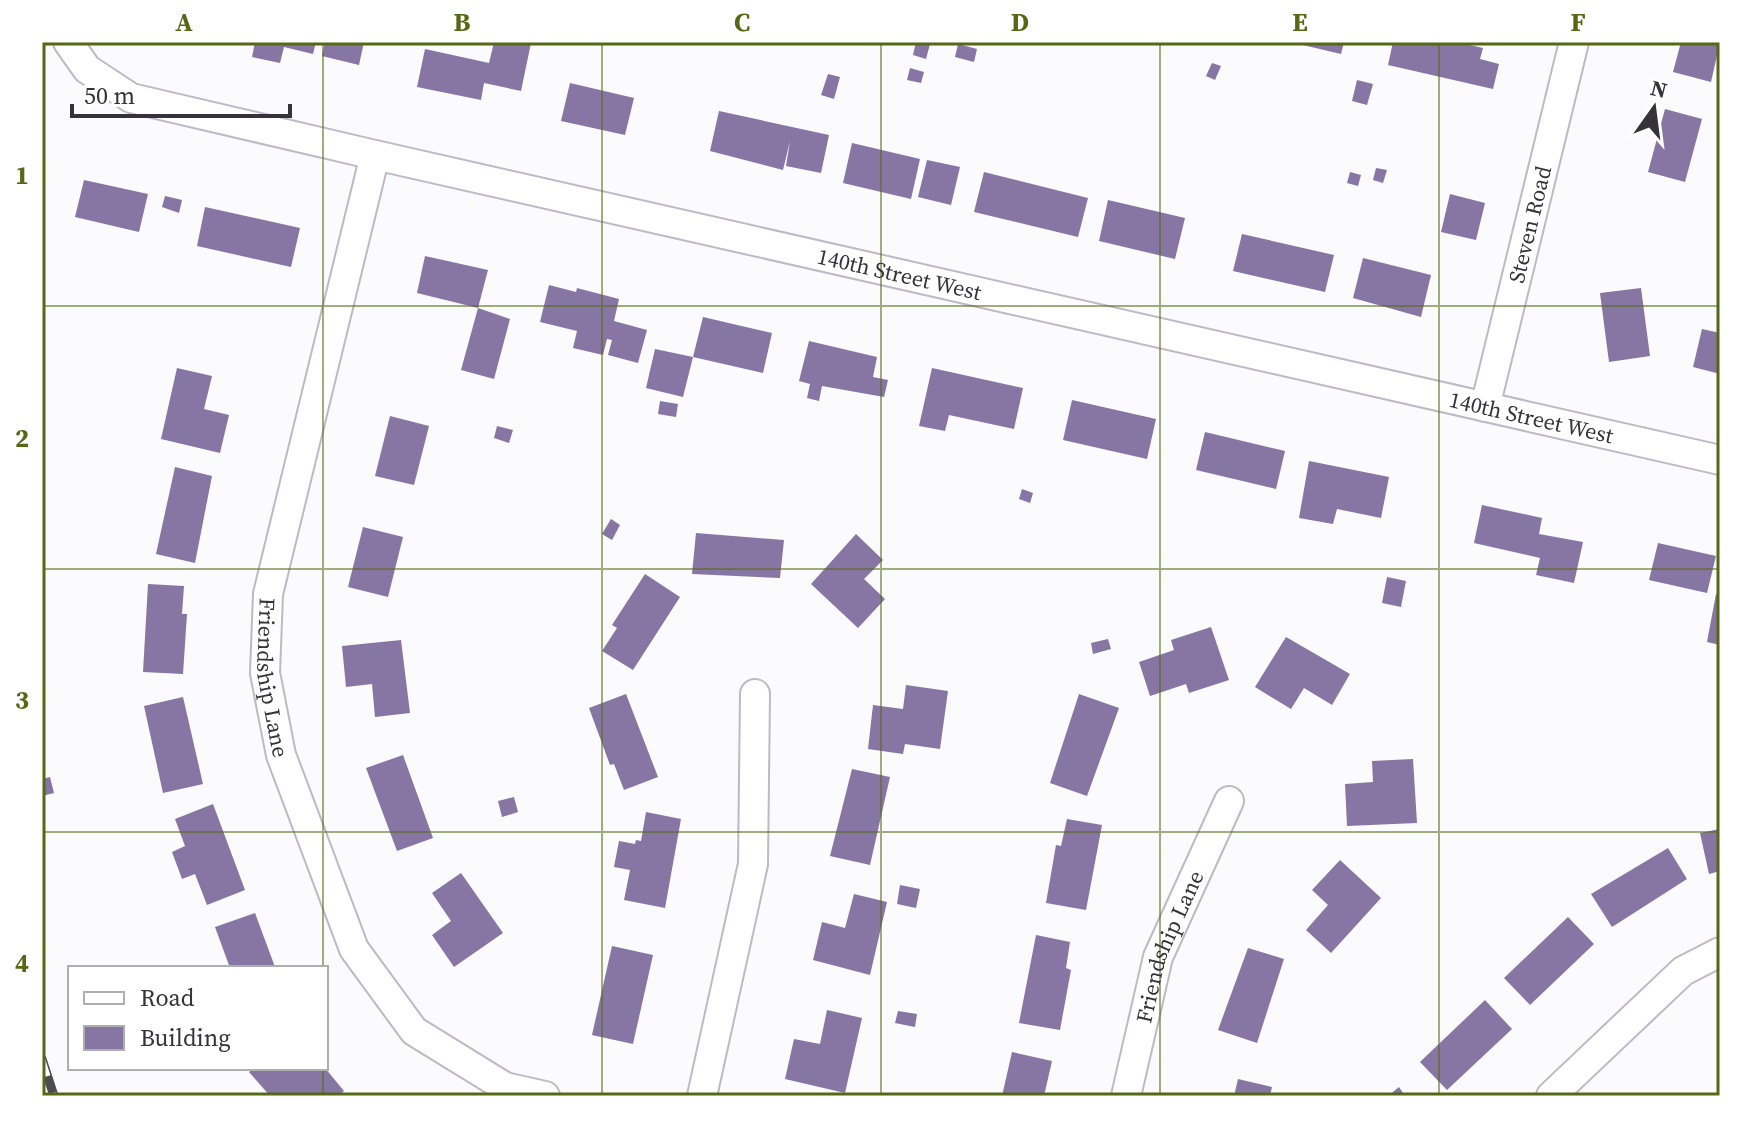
<svg xmlns="http://www.w3.org/2000/svg" width="1762" height="1138" font-family="'Source Serif 4',serif">
	<rect width="100%" height="100%" fill="#fbfafd"/>
	<g fill="#8775a3">
		<path d="M255,42H316L313,54L284,47L280,63L252,57Z"/>
		<path d="M325,42H364L359,65L322,56Z"/>
		<path d="M494,42L531,43L521,91L484,83L481,100L417,87L425,49L489,63Z"/>
		<path d="M916,42L930,44L926,59L913,55Z"/>
		<path d="M1290,42H1344L1341,54Z"/>
		<path d="M1393,42H1456L1483,48L1480,59L1499,64L1493,89L1388,65Z"/>
		<path d="M1681,42H1720L1711,82L1673,72Z"/>
		<path d="M958,44L977,49L974,62L955,57Z"/>
		<path d="M1212,63L1221,66L1215,80L1206,76Z"/>
		<path d="M910,68L924,72L921,83L907,80Z"/>
		<path d="M828,74L840,77L834,99L821,95Z"/>
		<path d="M1357,80L1373,84L1367,105L1352,101Z"/>
		<path d="M570,83L634,98L625,135L561,121Z"/>
		<path d="M1665,109L1702,119L1685,182L1648,172Z"/>
		<path d="M719,111L829,135L821,173L786,166L790,141L783,170L710,151Z"/>
		<path d="M852,143L920,159L911,199L843,183Z"/>
		<path d="M927,160L960,167L951,205L918,197Z"/>
		<path d="M1376,168L1387,170L1383,183L1373,180Z"/>
		<path d="M984,172L1088,198L1078,237L974,212Z"/>
		<path d="M1350,172L1361,175L1358,186L1347,183Z"/>
		<path d="M84,180L148,194L139,232L75,217Z"/>
		<path d="M1450,194L1485,203L1476,240L1441,232Z"/>
		<path d="M165,196L182,200L179,213L162,207Z"/>
		<path d="M1108,200L1185,218L1175,259L1099,241Z"/>
		<path d="M205,207L300,228L291,267L197,246Z"/>
		<path d="M1242,234L1334,255L1325,292L1233,271Z"/>
		<path d="M425,256L488,270L478,308L417,293Z"/>
		<path d="M1363,258L1431,275L1421,317L1353,298Z"/>
		<path d="M549,285L576,292L577,288L619,299L614,321L647,330L638,363L608,355L612,340L607,339L603,355L573,348L577,331L540,322Z"/>
		<path d="M1641,288L1650,356L1609,362L1600,293Z"/>
		<path d="M478,308L510,319L494,379L461,370Z"/>
		<path d="M703,317L772,333L763,373L693,357L683,397L646,388L655,349L693,357Z"/>
		<path d="M1702,329L1720,333V374L1693,367Z"/>
		<path d="M809,341L877,357L873,377L888,380L884,397L822,386L819,401L807,398L810,384L799,381Z"/>
		<path d="M177,368L212,376L204,409L229,415L220,453L161,439Z"/>
		<path d="M932,368L1023,388L1014,429L949,415L945,431L919,426Z"/>
		<path d="M1072,400L1156,419L1147,459L1063,440Z"/>
		<path d="M660,401L678,404L676,417L658,414Z"/>
		<path d="M390,416L429,426L414,485L375,476Z"/>
		<path d="M497,426L513,430L509,443L494,438Z"/>
		<path d="M1205,432L1285,451L1276,489L1196,470Z"/>
		<path d="M1309,461L1389,477L1381,518L1337,509L1333,524L1299,518Z"/>
		<path d="M175,467L212,476L195,563L156,554Z"/>
		<path d="M1022,489L1033,493L1030,503L1019,499Z"/>
		<path d="M1482,505L1542,518L1539,534L1583,542L1574,583L1536,575L1540,558L1474,543Z"/>
		<path d="M611,519L620,525L612,540L602,534Z"/>
		<path d="M363,527L403,537L388,597L348,587Z"/>
		<path d="M696,533L784,540L780,578L692,574Z"/>
		<path d="M856,534L883,560L864,579L885,599L858,628L811,584Z"/>
		<path d="M1658,543L1716,556L1707,593L1649,580Z"/>
		<path d="M645,574L680,597L633,670L602,651L617,628L612,625Z"/>
		<path d="M1387,577L1406,581L1401,607L1382,603Z"/>
		<path d="M148,584L184,586L182,614H187L183,674L143,672Z"/>
		<path d="M1716,594L1720,595V645L1707,642Z"/>
		<path d="M1211,627L1229,680L1189,693L1186,684L1150,696L1139,662L1174,650L1171,640Z"/>
		<path d="M1286,637L1350,674L1332,705L1304,688L1291,709L1255,687Z"/>
		<path d="M1108,639L1111,649L1093,654L1091,643Z"/>
		<path d="M401,640L410,713L375,717L372,684L346,687L342,646Z"/>
		<path d="M906,685L948,691L940,749L905,744L903,754L868,749L873,705L903,709Z"/>
		<path d="M626,694L658,777L624,790L614,764L610,765L589,708Z"/>
		<path d="M1079,694L1119,708L1087,796L1050,783Z"/>
		<path d="M183,697L203,784L163,793L144,706Z"/>
		<path d="M403,755L433,838L397,851L366,768Z"/>
		<path d="M1413,759L1417,823L1347,826L1345,784L1373,782L1372,761Z"/>
		<path d="M852,769L890,777L870,865L830,856Z"/>
		<path d="M50,777L54,793L42,796V779Z"/>
		<path d="M514,797L518,812L502,817L498,801Z"/>
		<path d="M213,804L245,890L207,905L195,874L182,879L172,852L185,846L175,819Z"/>
		<path d="M646,812L681,819L665,908L624,900L630,870L614,867L619,841L635,844L636,840L641,841Z"/>
		<path d="M1067,819L1102,825L1086,910L1046,903L1056,845L1061,846Z"/>
		<path d="M1720,829V871L1709,874L1700,833Z"/>
		<path d="M1668,848L1687,879L1612,927L1591,894Z"/>
		<path d="M1340,860L1381,898L1331,953L1306,930L1328,905L1312,890Z"/>
		<path d="M461,873L503,933L454,967L432,935L451,921L432,893Z"/>
		<path d="M900,885L920,889L916,908L897,904Z"/>
		<path d="M854,894L887,902L870,975L813,960L822,922L845,928Z"/>
		<path d="M255,913L275,967L230,968L215,927Z"/>
		<path d="M1568,917L1594,944L1530,1005L1504,978Z"/>
		<path d="M1036,935L1070,942L1066,968L1071,970L1060,1030L1019,1023Z"/>
		<path d="M612,946L653,955L633,1044L592,1035Z"/>
		<path d="M1248,948L1284,959L1257,1043L1218,1030Z"/>
		<path d="M1485,1000L1512,1029L1447,1090L1420,1062Z"/>
		<path d="M827,1010L862,1018L845,1093L785,1079L794,1039L820,1044Z"/>
		<path d="M898,1011L917,1014L915,1027L895,1023Z"/>
		<path d="M1012,1052L1052,1061L1044,1096H1002Z"/>
		<path d="M254,1068H325L344,1091L338,1096H270L249,1072Z"/>
		<path d="M1238,1079L1272,1087L1270,1096H1234Z"/>
		<path d="M1399,1087L1405,1096H1388Z"/>
	</g>
	<g fill="none" stroke-linecap="round" stroke-linejoin="round">
		<defs>
			<g id="street">
				<path id="s1" d="M68,42L87,69L131,98L375,155L1720,460"/>
				<path id="s2" d="M375,155L268,594L265,673L281,755L354,949L414,1031L505,1087L545,1096"/>
				<path id="s3" d="M1485,407L1574,42"/>
				<path d="M702,1096L753,864L755,694"/>
				<path id="s4" d="M1126,1096L1158,957L1229,801"/>
				<path d="M1551,1096L1683,971L1720,952"/>
			</g>
		</defs>
		<use href="#street" stroke="#beb8c7" stroke-width="32"/>
		<use href="#street" stroke="#fff" stroke-width="28"/>
		<defs>
			<path id="rail" d="M42,1059L54,1096"/>
		</defs>
		<use href="#rail" stroke="#4d4b51" stroke-width="9"/>
		<use href="#rail" stroke="#fff" stroke-width="6" stroke-dasharray="18" stroke-linecap="butt"/>
	</g>
	<path fill="none" stroke="#556915" stroke-width="2" stroke-opacity="0.55" d="M323,42V968M602,42V1096M881,42V1096M1160,42V1096M1439,42V1096M42,306H1720M42,569H1720M42,832H1720M323,1068V1096"/>
	<g text-anchor="middle" stroke-width="8" stroke-linejoin="round" paint-order="stroke">
		<g font-size="22" fill="#353339" stroke="#fff">
			<text dy="8" stroke="none"><textPath href="#s3" startOffset="188">Steven Road</textPath></text>
			<text dy="8" stroke="none"><textPath href="#s1" startOffset="874">140th Street West</textPath></text>
			<text dy="8" stroke="none"><textPath href="#s1" startOffset="1522">140th Street West</textPath></text>
			<text dy="8" stroke="none"><textPath href="#s2" startOffset="536">Friendship Lane</textPath></text>
			<text dy="8" stroke="none"><textPath href="#s4" startOffset="156">Friendship Lane</textPath></text>
		</g>
	</g>
	<rect width="1762" height="1138" fill="none" stroke="#ffffff" stroke-width="88"/>
	<rect x="68" y="966" width="260" height="104" fill="#ffffff" stroke="#aeadb0" stroke-width="2"/>
	<rect x="84" y="992" width="40" height="12" fill="#ffffff" stroke="#aeadb0" stroke-width="2"/>
	<text x="140" y="1006" font-size="24" fill="#353339">Road</text>
	<rect x="84" y="1026" width="40" height="24" fill="#8775a3" stroke="#aeadb0" stroke-width="2"/>
	<text x="140" y="1046" font-size="24" fill="#353339">Building</text>
	<g transform="translate(1654 108) rotate(14)" stroke="#ffffff" stroke-width="6" paint-order="stroke">
	<path d="M0-6L14 30L0 20L-14 30Z" fill="#353339"/>
	<text y="-12" font-size="22" font-weight="bold" text-anchor="middle" fill="#353339">N</text>
	</g>
	<path d="M72 104v12h218v-12" fill="none" stroke="#353339" stroke-width="4"/>
	<text x="84" y="104" font-size="24" fill="#353339" stroke="#ffffff" stroke-width="6" paint-order="stroke">50 m</text>
	<rect x="44" y="44" width="1674" height="1050" fill="none" stroke="#556915" stroke-width="3"/>
	<g font-size="26" text-anchor="middle" font-weight="bold" fill="#556915">
		<text x="184" y="31">A</text>
		<text x="462" y="31">B</text>
		<text x="742" y="31">C</text>
		<text x="1020" y="31">D</text>
		<text x="1300" y="31">E</text>
		<text x="1578" y="31">F</text>
		<text x="22" y="184">1</text>
		<text x="22" y="447">2</text>
		<text x="22" y="709">3</text>
		<text x="22" y="972">4</text>
	</g>
</svg>
